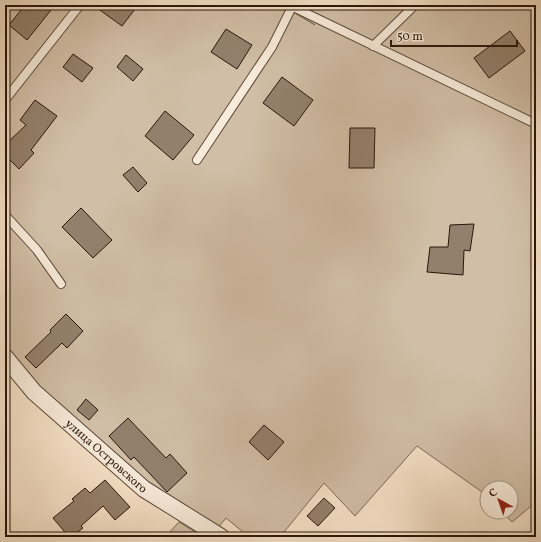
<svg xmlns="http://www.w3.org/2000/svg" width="541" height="542" font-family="Vollkorn,serif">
	<rect width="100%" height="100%" fill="#f4e0c6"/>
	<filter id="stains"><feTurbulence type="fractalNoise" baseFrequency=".005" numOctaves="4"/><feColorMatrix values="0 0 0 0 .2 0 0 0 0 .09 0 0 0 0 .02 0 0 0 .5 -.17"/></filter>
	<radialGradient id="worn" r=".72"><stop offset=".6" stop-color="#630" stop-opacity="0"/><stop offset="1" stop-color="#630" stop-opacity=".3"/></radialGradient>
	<g fill="#d1bea6" stroke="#7d6a58">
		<path d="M5,5H281L315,25L283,5H536V502L512,522L502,512H511V488H487V497L482,492L417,446L355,516L324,483L280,537H249L226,518L217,529L171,504L49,400L5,348Z"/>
		<path d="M179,522L203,537H165Z"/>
	</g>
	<g fill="#93806c" stroke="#29170b">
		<path d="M25,5H55L27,40L9,25Z"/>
		<path d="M93,5H138L122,26Z"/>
		<path d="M226,29L252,45L237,69L211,52Z"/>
		<path d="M510,31L525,51L489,78L474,58Z"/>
		<path d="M73,54L93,68L82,82L63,67Z"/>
		<path d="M126,55L143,69L133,81L117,67Z"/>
		<path d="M282,77L313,100L294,126L263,103Z"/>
		<path d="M35,100L57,116L31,150L34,153L19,169L5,155V145L26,125L20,120Z"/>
		<path d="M165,111L194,135L173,160L145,136Z"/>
		<path d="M350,128H375L374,168H349Z"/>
		<path d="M133,167L147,183L138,192L123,175Z"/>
		<path d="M81,208L112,240L93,258L62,227Z"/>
		<path d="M474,224L470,251L464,250L463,275L427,272L430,247H448L450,225Z"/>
		<path d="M66,314L83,331L67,348L62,343L36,368L25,357L51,332L50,330Z"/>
		<path d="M86,399L98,410L89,420L77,410Z"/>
		<path d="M128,418L166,458L170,454L187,473L167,492L134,457L131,460L109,436Z"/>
		<path d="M264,425L284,442L268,460L249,442Z"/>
		<path d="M105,480L130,507L115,520L103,506L81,526L83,528L71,537H69L53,518L74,501L72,499L85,488L90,493Z"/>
		<path d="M324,498L335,508L318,526L307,516Z"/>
	</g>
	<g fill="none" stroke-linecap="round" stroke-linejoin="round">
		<defs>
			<g id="service">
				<path d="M289,5L536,124"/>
				<path d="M373,46L415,5"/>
				<path d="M5,100L80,5"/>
				<path d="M197,160L272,47L292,7"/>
				<path d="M5,215L37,250L61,284"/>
			</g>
			<g id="minor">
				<path id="s1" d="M5,357L34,392L144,489L221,537"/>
			</g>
		</defs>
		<use href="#service" stroke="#5c493a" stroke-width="10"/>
		<use href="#minor" stroke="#5c493a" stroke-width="18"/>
		<use href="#service" stroke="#f8ebda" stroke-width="8"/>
		<use href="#minor" stroke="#f8ebda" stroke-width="16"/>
	</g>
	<g text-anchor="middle" stroke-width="4" stroke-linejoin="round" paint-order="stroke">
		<g font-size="12" fill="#29170b" stroke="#f8ebda">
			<text dy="4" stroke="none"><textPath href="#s1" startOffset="142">улица Островского</textPath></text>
		</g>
	</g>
	<rect width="541" height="542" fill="none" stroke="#f4e0c6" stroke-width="20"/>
	<rect x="6" y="6" width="529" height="530" fill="none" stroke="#29170b" stroke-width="2"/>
	<rect x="10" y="10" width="521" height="522" fill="none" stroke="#29170b"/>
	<g transform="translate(499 500) rotate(320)"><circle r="19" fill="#f8ebda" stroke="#a59687"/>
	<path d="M0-3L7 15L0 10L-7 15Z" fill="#8f2418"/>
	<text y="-6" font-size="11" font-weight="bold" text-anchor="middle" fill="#29170b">С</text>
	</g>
	<path d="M391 40v6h126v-6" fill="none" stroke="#29170b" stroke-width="2"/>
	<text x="397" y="40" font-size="12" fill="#29170b" stroke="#f8ebda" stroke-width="3" paint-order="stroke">50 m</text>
	<rect width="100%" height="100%" filter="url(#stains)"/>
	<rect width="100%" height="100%" fill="url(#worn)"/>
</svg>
